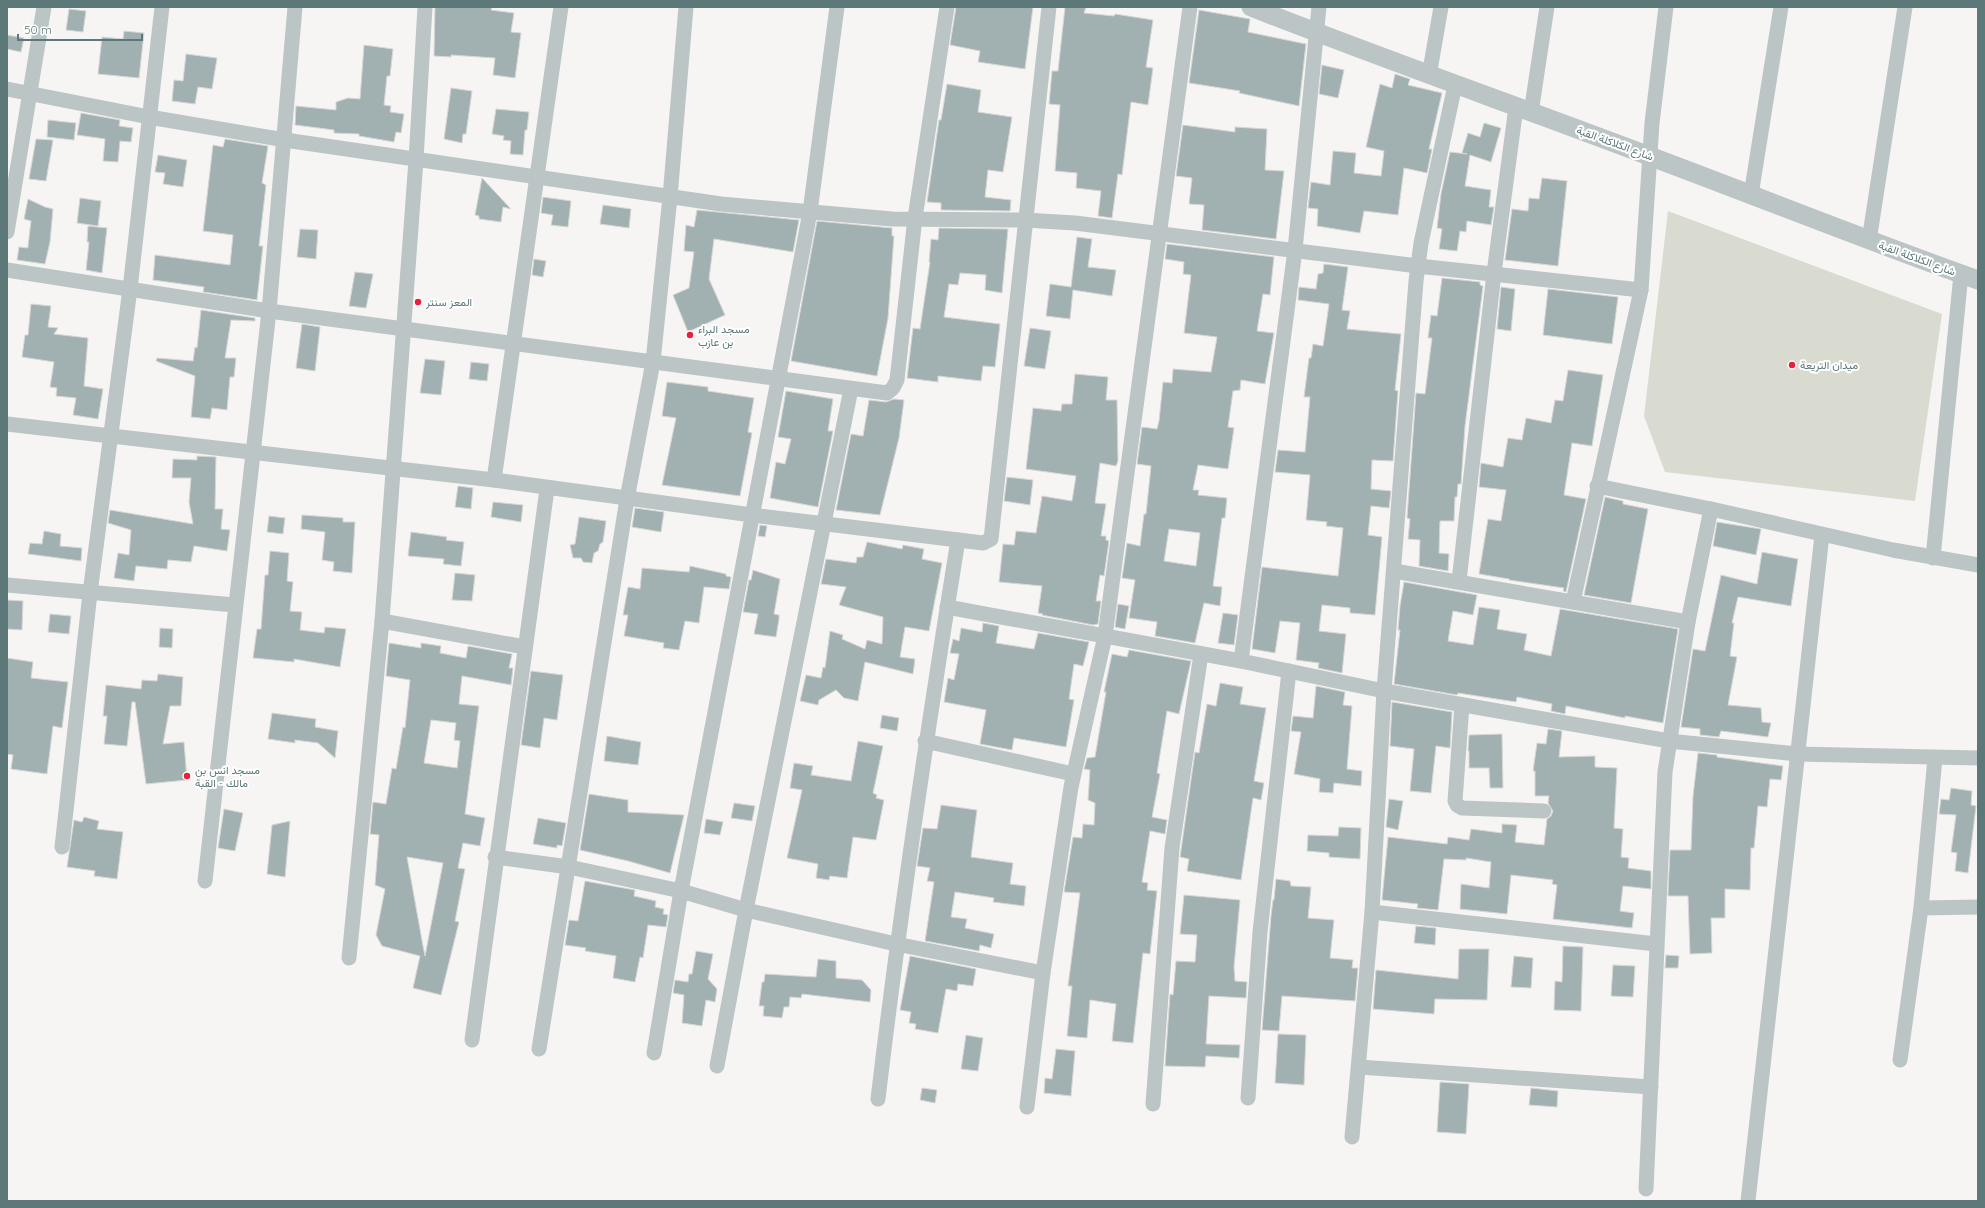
<svg xmlns="http://www.w3.org/2000/svg" width="1985" height="1208" font-family="Quicksand,Vazirmatn,sans-serif">
	<rect width="100%" height="100%" fill="#f6f5f3"/>
	<path fill="#d9dbd1" d="M1668,211L1942,314L1915,501L1665,472L1644,416Z"/>
	<g fill="#a1b1b1" stroke="#d8d7d5" fill-rule="evenodd">
		<path d="M435,7H492L491,10L514,13L511,32L521,33L515,78L493,75L495,58L451,55V57L434,56Z"/>
		<path d="M956,7H1033L1025,69L978,62L980,51L950,45Z"/>
		<path d="M1065,7H1086L1084,13L1114,16L1115,14L1153,20L1146,67L1153,68L1148,105L1131,102L1122,175L1118,174L1112,218L1098,216L1101,191L1076,188L1077,173L1055,171L1060,105L1049,104L1052,71H1058Z"/>
		<path d="M69,9L86,11L83,32L66,30Z"/>
		<path d="M1199,10L1250,19L1248,32L1306,44L1299,106L1239,93L1240,91L1189,83Z"/>
		<path d="M124,31L144,33L139,78L98,74L102,37L123,39Z"/>
		<path d="M7,35L24,38L21,52L7,49Z"/>
		<path d="M364,45L393,49L390,76H387L384,105L391,106L390,112L404,114L401,133L396,132L394,142L359,136V134L334,133V130L295,125L296,106L336,110V102L348,98L360,99Z"/>
		<path d="M186,54L217,58L212,89L198,87L195,104L172,101L174,80L183,81Z"/>
		<path d="M1322,65L1344,70L1338,98L1319,94Z"/>
		<path d="M1395,74L1410,79L1408,85L1442,93L1429,149H1432L1427,173L1404,168L1398,215L1364,211L1360,233L1317,226L1318,209L1308,208L1311,182L1330,185L1333,151L1356,153L1354,173L1381,176L1384,151L1366,147L1380,84L1392,88Z"/>
		<path d="M947,84L981,90L978,112L1012,117L1003,172L988,170L985,197L1011,200L1010,211L941,210V203L927,202L939,120H941Z"/>
		<path d="M451,88L472,91L466,134H463L462,143L444,139Z"/>
		<path d="M496,109L529,112L527,130H525L523,155L510,154L511,141L503,140L504,136L492,134Z"/>
		<path d="M81,113L120,120L119,126L133,128L131,142L120,141L118,162L103,161L105,139L77,135Z"/>
		<path d="M48,120L76,123L74,140L47,137Z"/>
		<path d="M1484,123L1501,128L1491,162L1470,155L1465,186L1491,190L1489,207H1494L1491,225L1467,221L1466,232L1460,231L1457,251L1439,249L1442,229L1437,228L1441,194L1450,152L1467,154L1462,153L1468,133L1480,137Z"/>
		<path d="M1183,125L1235,132V127L1267,129L1265,170L1284,171L1276,239L1202,230L1204,205L1189,204L1192,178L1176,176Z"/>
		<path d="M36,139L53,140L46,181L29,179Z"/>
		<path d="M225,139L268,146L262,183L266,185L259,246H263L257,300L203,292L204,287L153,280L155,255L230,265L233,235L203,231L213,145L223,147Z"/>
		<path d="M158,155L187,160L183,187L163,184L165,173L155,172Z"/>
		<path d="M482,178L511,209L503,207L501,222L479,219V216L475,215Z"/>
		<path d="M1542,178L1567,181L1558,266L1505,260L1512,209L1528,211L1529,198L1539,199Z"/>
		<path d="M543,197L571,201L568,227L551,225L553,215L541,213Z"/>
		<path d="M80,198L101,201L98,226L77,223Z"/>
		<path d="M28,199L45,207L53,209L50,242L45,264L17,260L19,247L28,248V246L31,221L24,219Z"/>
		<path d="M603,205L631,209L629,228L600,224Z"/>
		<path d="M697,210L799,220L793,252L714,239L709,279L725,315L688,332L673,295L689,288L694,252L684,251L686,225L694,227Z"/>
		<path d="M817,221L892,228V236H894L888,318L877,376L791,361Z"/>
		<path d="M88,226L107,228L102,273L86,270L89,242H87Z"/>
		<path d="M939,228L1008,229L1002,293L985,290L986,275L960,273L958,285L949,284L944,317L1000,324L995,367L983,366L981,381L938,376V382L907,378L913,328L920,329L930,262H929L931,239L938,240Z"/>
		<path d="M300,229L318,230L316,259L297,257Z"/>
		<path d="M1077,237L1092,239L1088,267L1116,270L1112,296L1073,290L1070,319L1046,316L1050,284L1071,287Z"/>
		<path d="M1167,244L1274,257L1270,295L1263,294L1257,331L1274,333L1265,384L1241,380L1240,390L1233,391L1228,427L1234,428L1228,469L1198,465L1193,490H1199L1198,495L1227,498L1225,518H1222L1213,586L1222,587L1220,606L1204,603L1195,643L1155,636L1157,622L1129,618L1135,580L1122,578L1127,543L1140,546L1144,514H1146L1151,466L1137,464L1142,427L1157,429L1159,421L1163,382L1172,383L1173,369L1211,372L1217,337L1184,333L1191,275L1183,274L1184,262L1165,259ZM1169,529L1200,533L1196,566L1164,561Z"/>
		<path d="M534,259L546,261L543,277L532,275Z"/>
		<path d="M1324,264L1348,267L1342,310L1350,311L1347,329L1401,334L1395,390L1398,391L1393,461L1372,460L1371,489L1391,491L1389,508L1371,506L1368,535L1382,537L1375,615L1350,613V608L1322,605L1319,631L1346,634L1342,673L1318,668L1319,663L1296,660L1300,623L1280,621L1275,653L1252,649L1262,567L1338,576L1343,528L1326,526L1327,522L1306,520L1310,475L1275,472L1278,450L1305,452L1310,397H1304L1309,358H1311L1313,344L1323,346L1329,304L1298,300L1299,287L1316,289L1318,274L1323,273Z"/>
		<path d="M355,272L373,274L366,308L349,306Z"/>
		<path d="M1442,278L1480,282V285L1483,286L1465,426L1461,484H1458L1457,497H1455L1454,521H1440L1439,553L1449,554L1448,571L1419,566L1420,540L1408,539L1410,519L1407,518L1416,393L1425,394L1432,338H1428L1431,315L1437,316Z"/>
		<path d="M1501,287L1515,289L1511,331L1497,329Z"/>
		<path d="M1548,289L1618,297L1612,344L1543,335Z"/>
		<path d="M31,304L51,306L48,327L58,328L54,334L88,338L84,386L103,389L98,419L73,415L76,398L56,396L57,388L50,387L54,362L22,357L25,335H28Z"/>
		<path d="M201,310L255,318V321L231,320L225,358H236L234,377H230L227,410L212,408L210,419L191,417L195,376L156,361L157,358L193,361L195,347L197,348Z"/>
		<path d="M302,324L320,327L315,371L296,368Z"/>
		<path d="M1030,328L1051,331L1045,369L1024,366Z"/>
		<path d="M425,359L445,361L441,395L420,393Z"/>
		<path d="M471,362L489,364L487,381L469,379Z"/>
		<path d="M1568,370L1603,375L1592,446L1572,443L1564,495L1586,499L1566,592L1563,591L1564,588L1509,580V579L1479,574L1488,519L1501,521L1506,490L1479,487L1481,463L1503,467L1508,438L1522,440L1526,418L1551,423L1555,400L1563,401Z"/>
		<path d="M1075,374L1108,377L1106,400H1117L1118,461L1116,466L1100,463L1095,503L1106,504L1101,536H1106V540L1109,541L1104,576L1100,575L1096,601H1101L1098,624L1093,625L1042,615L1043,614L1038,613L1042,586L999,582L1003,544L1014,545L1016,531L1036,533L1042,496L1072,501L1076,476L1026,469L1033,408L1061,411L1062,404H1072Z"/>
		<path d="M667,382L708,387V391L754,398L748,432L752,433L740,496L662,485L676,418L662,416Z"/>
		<path d="M786,391L833,399L828,431H833L818,507L770,498L776,462L785,464L791,439L778,437Z"/>
		<path d="M894,399L904,400L899,438L880,515L836,510L851,434L863,436L869,400L886,402Z"/>
		<path d="M197,456L216,457L215,509H223L221,529L230,530L227,551L194,546L191,562L168,560L167,569L136,566L134,581L114,578L118,553L129,555L131,530L108,523L110,510L193,524L189,502L191,478H172L173,459L197,460Z"/>
		<path d="M1007,477L1033,480L1030,505L1004,501Z"/>
		<path d="M458,486L473,488L471,509L455,507Z"/>
		<path d="M1605,497L1623,501V504L1648,509L1631,603L1584,595Z"/>
		<path d="M493,502L523,505L521,522L491,517Z"/>
		<path d="M635,508L664,512L661,532L632,527Z"/>
		<path d="M302,515L343,518V522H355L352,573L333,571L334,562L322,560L325,532L301,529Z"/>
		<path d="M269,516L285,518L283,534L267,532Z"/>
		<path d="M579,517L606,521L603,542L600,544L598,551L594,553L592,563L583,562L581,558H573L570,545L575,544Z"/>
		<path d="M1717,522L1761,529L1756,555L1713,546Z"/>
		<path d="M760,525L767,526L765,537L758,536Z"/>
		<path d="M44,531L61,534L60,546L82,548L81,561L28,554L30,543L42,544Z"/>
		<path d="M411,532L447,537L446,540L464,542L461,566L443,564L444,559L408,556Z"/>
		<path d="M867,542L902,549L903,545L924,549L922,559L942,563L929,631L905,627L900,657L915,659L913,674L865,662L858,701L844,698L836,690L819,700L818,705L800,701L806,675L821,678L823,667L825,668L830,631L843,635L842,639L865,649L867,640L882,644L883,617L839,605L846,587L821,584L826,559L856,563L857,557H863Z"/>
		<path d="M270,551L289,553L287,581L293,582L290,611L302,612L300,630L324,633L325,627L346,629L340,667L294,659V662L253,658L257,629H261L265,575H268Z"/>
		<path d="M1762,552L1798,559L1791,606L1738,597L1732,623H1734L1730,656L1737,657L1728,705L1761,708L1762,722L1771,723L1768,737L1721,731L1719,737L1700,735V729L1681,727L1693,649L1705,651L1721,575L1757,584Z"/>
		<path d="M690,566L726,574V576L731,577L729,589L704,587L699,623L685,621L679,650L663,648L664,643L624,636L628,615H623L628,587L640,589L642,568L689,572Z"/>
		<path d="M753,570L780,579L774,614L779,615V619L776,637L754,634L758,614L743,612L749,580H751Z"/>
		<path d="M455,573L475,575L472,601L452,600Z"/>
		<path d="M1404,582L1477,595L1473,615L1453,611L1448,641L1473,645L1479,607L1500,610L1497,629L1527,634L1524,650L1551,656L1560,609L1678,629L1663,723L1625,716V718L1566,706L1565,714L1551,711L1552,704L1517,697L1516,702L1458,693L1457,695L1394,684L1400,630H1398L1400,606Z"/>
		<path d="M7,600L23,601L22,630L7,629Z"/>
		<path d="M1118,604L1129,606L1125,629L1115,627Z"/>
		<path d="M1223,613L1238,615L1234,645L1218,643Z"/>
		<path d="M50,614L71,616L69,634L48,632Z"/>
		<path d="M983,623L999,626L996,643L1034,649L1038,633L1089,642L1083,666L1074,664L1069,699L1074,700L1066,747L1014,738L1012,750L980,744L986,710L944,702L948,678L954,680L959,654L950,653L953,639L959,641L961,628L982,632Z"/>
		<path d="M160,628L173,629L172,648L159,647Z"/>
		<path d="M389,643L421,648V643L441,646L440,653L466,658L468,646L512,654L509,668H513L511,685L462,676L459,704L479,706L465,814L485,818L480,846L463,843L458,868L465,869L455,921L459,922L441,995L413,988L420,956L382,946L376,935L385,889L375,885L379,835L370,834L373,802L386,804L392,768L396,769L403,727L405,728L410,680L386,676ZM431,720L456,723L454,740L460,741L457,768L424,763ZM407,857L443,863L425,956L423,946Z"/>
		<path d="M1129,650L1191,661L1179,714L1167,711L1157,773L1160,774L1152,817L1167,820L1165,834L1150,831L1142,882L1148,883L1147,890L1157,891L1150,954L1143,953L1133,1043L1112,1041L1116,1004L1090,1000L1087,1038L1067,1036L1072,986H1068L1080,893L1064,892L1073,837L1082,838L1083,824L1094,825L1095,803L1088,800L1090,770L1084,769L1087,758L1095,757L1106,692H1104L1112,654L1127,657Z"/>
		<path d="M7,658L33,662L31,678L68,682L62,728L53,726L47,774L11,769L13,755L7,754Z"/>
		<path d="M531,671L563,675L557,720L544,718L540,748L521,745Z"/>
		<path d="M158,674L183,677L181,706H170L163,744L184,742L187,780L146,784L135,702H132L127,746L104,744L107,716H103L106,685L141,689L142,680L157,681Z"/>
		<path d="M1220,683L1243,687L1240,704L1266,708L1254,781L1264,783L1261,800L1253,798L1241,880L1187,871L1189,859L1180,857L1195,752L1199,753L1207,704L1216,706Z"/>
		<path d="M1316,686L1345,692L1343,705L1352,706L1347,769L1362,771L1361,786L1334,783L1333,793L1319,792L1320,779L1294,774L1301,732L1291,731L1293,716L1313,718Z"/>
		<path d="M1392,702L1452,712L1450,748L1436,746L1431,793L1410,791L1414,749L1390,746Z"/>
		<path d="M272,713L316,719L315,727L338,731L335,758L318,743L295,740V743L268,739Z"/>
		<path d="M882,715L899,718L897,731L880,728Z"/>
		<path d="M1548,729L1562,731L1559,757L1595,756V767L1617,768L1614,828L1623,829L1621,857L1629,858L1628,868L1651,871V889L1623,886L1620,911L1634,913L1632,928L1553,919L1557,885L1552,884L1553,880L1511,875L1507,914L1460,909L1461,884L1489,888L1491,862L1466,858V860L1444,859L1438,910L1417,908L1418,904L1382,900L1388,837L1447,844L1448,837L1469,840L1471,829L1502,833V824L1517,825L1515,842L1544,845L1547,819L1551,816L1553,811L1548,803L1549,796H1535V771H1533L1537,743L1546,744Z"/>
		<path d="M1502,734L1503,788H1490L1489,768H1469V751H1468L1469,735Z"/>
		<path d="M607,736L641,742L638,765L604,761Z"/>
		<path d="M858,741L883,746L873,793L877,795L876,798L884,800L876,840L853,837L847,878L830,876L829,880L816,878L818,864L787,858L802,790L790,788L794,763L813,766L811,775L851,781Z"/>
		<path d="M1698,753L1717,755V757L1783,766L1781,780L1770,779L1767,807L1758,806L1754,848H1751L1750,890L1725,889V918H1711L1712,953L1690,954L1688,896H1668V894L1670,850H1691L1693,796Z"/>
		<path d="M1951,788L1972,791L1971,805L1976,806L1968,873L1955,871L1957,853L1951,852L1956,815L1939,814L1941,799L1949,800Z"/>
		<path d="M589,794L628,800V812L684,815L670,873L628,861L580,850Z"/>
		<path d="M1389,799L1403,801L1398,830L1386,827Z"/>
		<path d="M734,803L755,806L752,821L731,818Z"/>
		<path d="M941,805L977,810L971,857L1013,863L1010,884L1026,886L1024,906L993,902L994,898L955,892L951,917L967,919L965,928L994,934L991,948L980,945L979,951L925,941L934,882L927,881L930,868L917,866L923,828L937,829Z"/>
		<path d="M224,809L243,813L235,851L218,848Z"/>
		<path d="M84,817L99,821L97,829L123,832L117,879L94,876L95,871L67,867L74,820L82,822Z"/>
		<path d="M538,818L566,823L562,846L557,845V848L533,844Z"/>
		<path d="M706,819L723,822L720,835L704,833Z"/>
		<path d="M290,821L285,877L267,874L272,825Z"/>
		<path d="M1339,827L1361,828L1360,859L1329,857V853L1307,851L1308,835L1338,836Z"/>
		<path d="M1276,879L1290,881L1291,886L1311,887L1308,918L1334,920L1330,958L1353,960L1352,968H1358L1355,1001L1282,996L1279,1031L1262,1030L1271,916L1273,900H1274Z"/>
		<path d="M585,881L635,890L634,896L656,901L655,907L664,909L663,914L668,915L666,927L648,925L643,958L640,957L635,982L613,978L616,956L585,951L586,948L565,945L569,920L578,921Z"/>
		<path d="M1184,895L1240,900L1234,967L1235,981L1247,982L1246,998L1209,996L1206,1044L1240,1045L1239,1058L1206,1056L1205,1067L1165,1066L1170,994L1173,995L1176,961L1195,962L1197,935L1180,934Z"/>
		<path d="M1416,926L1436,928L1435,945L1414,943Z"/>
		<path d="M1563,946L1583,947L1581,1011L1554,1010L1555,981L1562,982Z"/>
		<path d="M1459,949H1489L1487,1000L1435,999L1434,1014L1373,1009L1376,970L1458,979Z"/>
		<path d="M696,951L713,954L708,979L717,989L715,1002L706,1000L702,1026L682,1023L684,995L673,993L675,980L688,982L689,974H692Z"/>
		<path d="M1666,955L1679,956L1678,968H1665Z"/>
		<path d="M910,956L976,969L973,986L958,984L957,991L946,989L938,1033L915,1029L916,1024L909,1023L911,1012L900,1010Z"/>
		<path d="M1514,956L1533,958L1531,988L1511,987Z"/>
		<path d="M818,959L836,961V978L862,980L871,990L870,1002L802,994L801,998L790,997L789,1007H784L782,1018L763,1016L764,1006H759L762,982H764L765,974L816,977Z"/>
		<path d="M1613,965L1635,966L1633,997L1611,996Z"/>
		<path d="M1278,1034L1306,1035L1304,1085L1275,1083Z"/>
		<path d="M966,1035L983,1038L978,1071L961,1069Z"/>
		<path d="M1056,1049L1075,1051L1071,1096L1044,1093L1045,1078L1052,1079Z"/>
		<path d="M1440,1082L1469,1084L1466,1134L1437,1132Z"/>
		<path d="M922,1088L937,1090L935,1103L920,1100Z"/>
		<path d="M1531,1088L1558,1091L1557,1107L1529,1105Z"/>
	</g>
	<g fill="none" stroke-linecap="round" stroke-linejoin="round">
		<g stroke="#bcc5c5" stroke-width="15">
			<path d="M1429,76L1441,7"/>
			<path d="M7,89L149,117L285,140L721,204L892,219L1025,220L1075,223L1418,266L1641,290"/>
			<path d="M1531,113L1547,7"/>
			<path d="M1751,195L1781,7"/>
			<path d="M7,232L44,7"/>
			<path d="M1869,241L1905,7"/>
			<path d="M7,270L269,311L887,393L893,388L897,380L915,218L947,7"/>
			<path d="M7,424L494,480L752,515L983,543L991,539L992,530L1049,7"/>
			<path d="M494,480L561,7"/>
			<path d="M1597,486L1711,509L1893,550L1978,565"/>
			<path d="M1933,558L1961,274"/>
			<path d="M1394,571L1688,622"/>
			<path d="M1459,581L1494,273L1516,107"/>
			<path d="M7,585L235,605"/>
			<path d="M1573,602L1641,290L1652,123L1666,7"/>
			<path d="M947,607L1241,661L1384,691L1669,741L1797,754L1978,758"/>
			<path d="M382,621L525,647"/>
			<path d="M1241,661L1295,250L1319,7"/>
			<path d="M1462,705L1455,801L1457,805L1462,808L1544,811"/>
			<path d="M925,741L1073,774"/>
			<path d="M62,847L90,593L130,289L162,7"/>
			<path d="M495,857L569,867L681,891L746,910L896,944L1043,973"/>
			<path d="M205,881L269,311L295,7"/>
			<path d="M1921,908L1978,907"/>
			<path d="M1372,912L1656,944"/>
			<path d="M349,958L382,621L416,160L425,7"/>
			<path d="M472,1040L547,489"/>
			<path d="M539,1049L627,499L653,362L670,197L686,7"/>
			<path d="M654,1053L681,891L810,212L837,7"/>
			<path d="M1900,1060L1921,908L1935,758"/>
			<path d="M717,1066L746,910L851,389"/>
			<path d="M1359,1067L1651,1087"/>
			<path d="M1248,1098L1260,932L1289,671"/>
			<path d="M878,1099C900,912 928,726 958,540"/>
			<path d="M1153,1104L1172,848L1201,654"/>
			<path d="M1027,1107L1043,973L1071,787L1105,636L1190,7"/>
			<path d="M1352,1137L1372,912L1384,691L1416,281L1421,243L1455,85"/>
			<path d="M1646,1189L1665,772L1688,622L1711,509"/>
			<path d="M1748,1201L1822,535"/>
		</g>
		<path stroke="#bcc5c5" stroke-width="19" d="M1251,7C1383,59 1517,106 1649,156C1759,197 1868,241 1978,280"/>
	</g>
	<g fill="#e9203d" stroke="#fff" stroke-width="1.5">
		<circle cx="418" cy="302" r="4"/>
		<circle cx="690" cy="335" r="4"/>
		<circle cx="1792" cy="365" r="4"/>
		<circle cx="187" cy="776" r="4"/>
	</g>
	<g text-anchor="middle" stroke-width="4" stroke-linejoin="round" paint-order="stroke">
		<g font-size="11" fill="#5c7879" stroke="#fff">
			<text transform="translate(1615 143) rotate(20)" y="4">شارع الكلاكلة القبة</text>
			<text transform="translate(1917 258) rotate(20)" y="4">شارع الكلاكلة القبة</text>
		</g>
		<g font-size="11" fill="#5c7879" stroke="#fff" text-anchor="start">
			<text x="426" y="306">المعز سنتر</text>
			<text x="698" y="333">مسجد البراء<tspan x="698" dy="13">بن عازب</tspan></text>
			<text x="1800" y="369">ميدان التريعة</text>
			<text x="195" y="774">مسجد انس بن<tspan x="195" dy="13">مالك - القبة</tspan></text>
		</g>
	</g>
	<rect width="1985" height="1208" fill="none" stroke="#5c7879" stroke-width="16"/>
	<path d="M18 34v6h124v-6" fill="none" stroke="#5c7879" stroke-width="2"/>
	<text x="24" y="34" font-size="12" fill="#5c7879" stroke="#ffffff" stroke-width="3" paint-order="stroke">50 m</text>
</svg>
